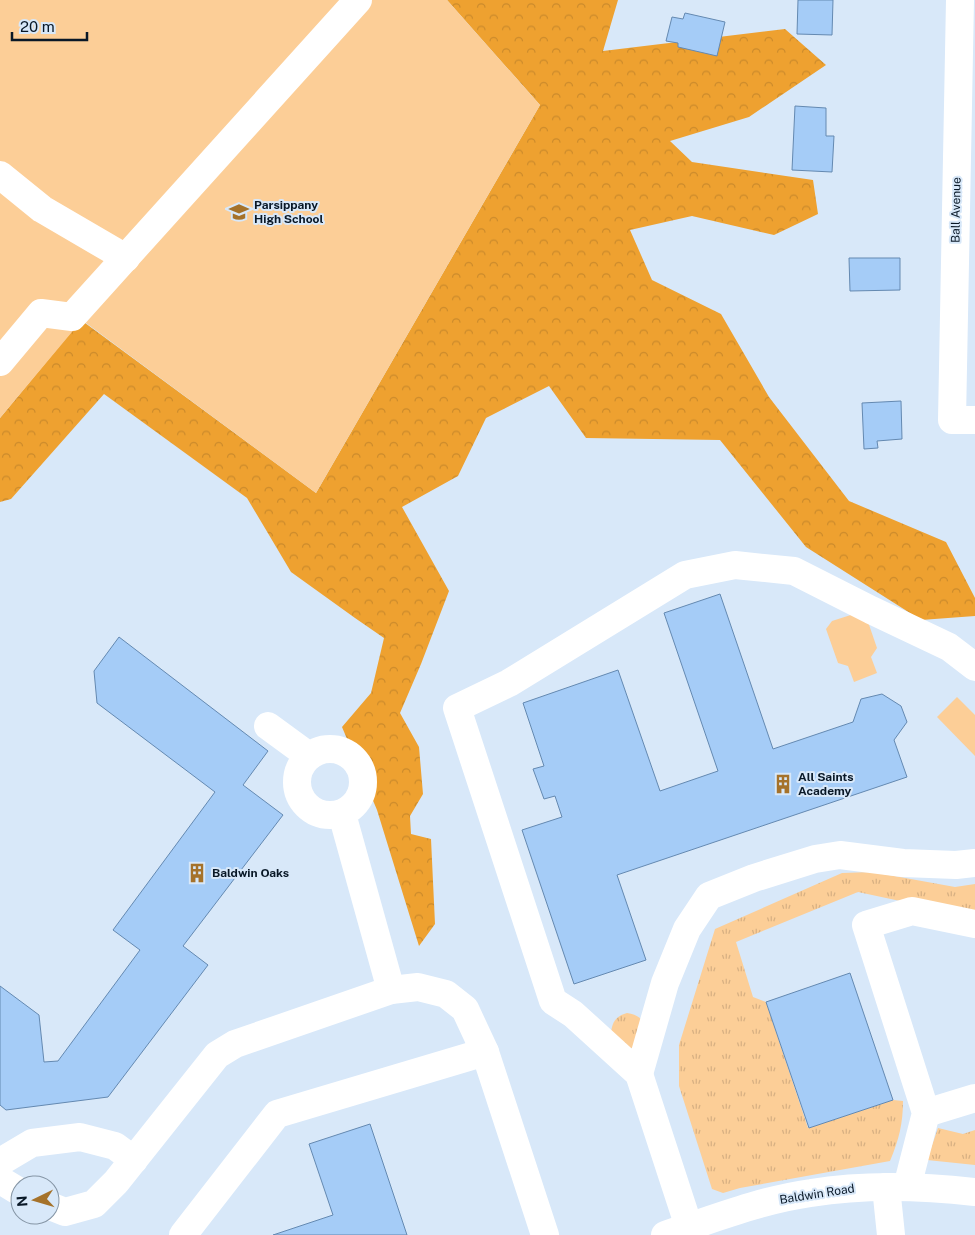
<svg xmlns="http://www.w3.org/2000/svg" width="975" height="1235" font-family="'Public Sans',sans-serif">
	<defs>
		<pattern id="grass-tufts" width="24" height="20" patternUnits="userSpaceOnUse" patternTransform="scale(1.25)"><rect width="24" height="20" fill="#fcce97"/><path d="M3 7l-1-3M5 7V3M7 7l1-3M15 17l-1-3M17 17v-4M19 17l1-3" fill="none" stroke="#d7b082"/></pattern>
		<pattern id="forest-crowns" width="20" height="18" patternUnits="userSpaceOnUse" patternTransform="scale(1.25)"><rect width="20" height="18" fill="#eea130"/><path d="M2 6a3 3 0 1 1 6 0M12 15a3 3 0 1 1 6 0" fill="none" stroke="#cb8a2b"/></pattern>
	</defs>
	<rect width="100%" height="100%" fill="#d8e8f9"/>
	<g fill="url(#grass-tufts)">
		<path d="M872,872L955,887L975,884V917L858,892L736,942L753,997L766,1002L808,1128L893,1100L903,1101C903,1123 899,1140 890,1161L740,1188L723,1193L712,1189L679,1086V1045L715,929L842,873Z"/>
		<path d="M627,1013C634,1014 638,1016 642,1020L637,1046L632,1048H626L611,1033C612,1022 616,1016 627,1013Z"/>
		<path d="M938,1128L963,1134L975,1130V1165L927,1160Z"/>
	</g>
	<path fill="url(#forest-crowns)" d="M447,0H618L603,51L785,29L826,65L749,117L670,141L692,162L813,180L818,214L774,235L692,216L630,230L652,280L721,314L769,397L849,501L946,542L975,598V616L921,620L806,547L720,440L586,438L549,386L486,418L458,476L402,507L449,591L421,664L400,713L419,747L423,794L410,816L411,834L431,839L435,924L419,946L377,810L342,727L371,693L384,638L355,618L291,572L247,498L104,394L11,499L0,502V418L81,320L316,493L540,105Z"/>
	<g fill="#fcce97">
		<path d="M0,0H447L540,105L316,493L82,320L0,418Z"/>
		<path d="M857,613L866,616L877,648L871,657L877,673L854,682L848,666L838,663L826,629L832,621Z"/>
		<path d="M957,697L975,715V756L937,717Z"/>
	</g>
	<g fill="#a5ccf7" stroke="#6489b1">
		<path d="M798,0H833L832,35L797,34Z"/>
		<path d="M685,13L725,22L717,56L678,47V43L666,41L672,17L683,19Z"/>
		<path d="M795,106L826,108V136H834L832,172L792,170Z"/>
		<path d="M849,258H900V290L850,291Z"/>
		<path d="M901,401L902,439L877,441L878,448L864,449L862,403Z"/>
		<path d="M720,594L773,749L853,722L861,699L882,694L901,706L907,722L894,740L907,777L617,875L646,960L574,984L522,830L562,817L555,796L544,799L533,769L544,766L523,703L618,670L660,791L718,771L664,613Z"/>
		<path d="M119,637L268,751L243,785L283,815L183,946L208,965L108,1097L6,1110L0,1105V986L39,1015L44,1062L58,1061L140,950L113,930L215,792L97,703L94,671Z"/>
		<path d="M850,973L893,1100L809,1128L766,1002Z"/>
		<path d="M370,1124L407,1235H273L333,1215L309,1144Z"/>
	</g>
	<g fill="none" stroke-linecap="round" stroke-linejoin="round">
		<g stroke="#fff" stroke-width="28">
			<path d="M960,0L952,420H975"/>
			<path d="M0,175L42,209L126,258"/>
			<path d="M0,362L41,313L72,317L358,0"/>
			<path d="M268,726L309,756"/>
			<circle cx="330" cy="782" r="33"/>
			<path d="M342,814L391,990"/>
			<path d="M639,1074L665,983L687,929L709,896L754,878L815,859L840,855L903,863L956,865L975,863"/>
			<path d="M926,1113L975,1098"/>
			<path d="M0,1162L32,1143L80,1137L115,1146L134,1160"/>
			<path d="M0,1180L20,1192"/>
			<path d="M886,1187L891,1235"/>
			<path d="M907,1187L926,1113L866,925L912,911L975,924"/>
			<path d="M50,1206L65,1212L94,1204L116,1182L217,1055L235,1044L391,990L418,987L446,994L465,1009L485,1052L545,1235"/>
			<path d="M689,1227L639,1074L573,1014L553,1001L457,708L509,683L685,575L735,565L794,571L871,610L949,647L975,667"/>
			<path d="M183,1235L277,1114L485,1052"/>
			<path d="M665,1235C713,1219 761,1200 811,1193C866,1184 921,1186 975,1192"/>
		</g>
	</g>
	<defs>
		<symbol id="school-bare" viewBox="-9 -9 18 18"><path d="M0-5L7-2L0 1L-7-2ZM-4 1L0 2.5L4 1V4Q0 6-4 4Z" fill="#a5722a" stroke="#d8e8f9" stroke-width="2.5" paint-order="stroke"/></symbol>
		<symbol id="building-bare" viewBox="-9 -9 18 18"><path d="M-4-6H4V6H1V3H-1V6H-4ZM-2.5-4.3h1.7v1.8h-1.7ZM.8-4.3h1.7v1.8H.8ZM-2.5-1h1.7V.8h-1.7ZM.8-1h1.7V.8H.8Z" fill="#a5722a" stroke="#d8e8f9" stroke-width="2.5" paint-order="stroke"/></symbol>
	</defs>
	<g fill-rule="evenodd">
		<use href="#school-bare" x="225" y="198" width="28" height="28"/>
		<use href="#building-bare" x="769" y="770" width="28" height="28"/>
		<use href="#building-bare" x="183" y="859" width="28" height="28"/>
	</g>
	<g text-anchor="middle" stroke-width="4" stroke-linejoin="round" paint-order="stroke">
		<g font-size="12" font-weight="bold" fill="#091827" stroke="#d8e8f9" text-anchor="start">
			<text x="254" y="209">Parsippany<tspan x="254" dy="14">High School</tspan></text>
			<text x="798" y="781">All Saints<tspan x="798" dy="14">Academy</tspan></text>
			<text x="212" y="877">Baldwin Oaks</text>
		</g>
		<g font-size="12" fill="#091827" stroke="#d8e8f9">
			<text transform="translate(956 210) rotate(-89)" y="4">Ball Avenue</text>
			<text transform="translate(817 1194) rotate(-9)" y="4">Baldwin Road</text>
		</g>
	</g>
	<g transform="translate(35 1200) rotate(265)"><circle r="24" fill="#d8e8f9" stroke="#8595a5"/>
	<path d="M0-4L9 19L0 12L-9 19Z" fill="#a5722a"/>
	<text y="-8" font-size="14" font-weight="bold" text-anchor="middle" fill="#091827">N</text>
	</g>
	<path d="M12 32v8h75v-8" fill="none" stroke="#091827" stroke-width="2.5"/>
	<text x="20" y="32" font-size="15" fill="#091827" stroke="#d8e8f9" stroke-width="4" paint-order="stroke">20 m</text>
</svg>
